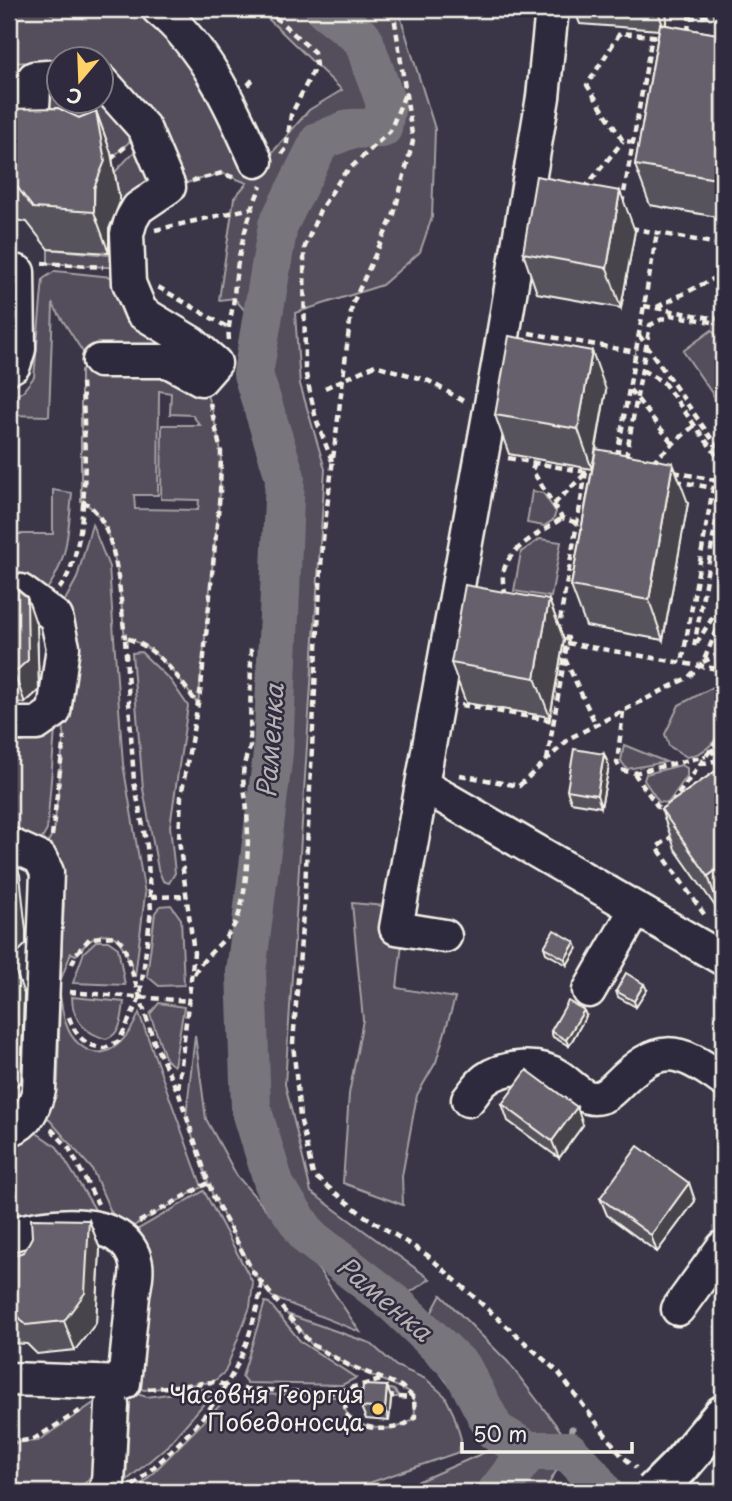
<svg xmlns="http://www.w3.org/2000/svg" width="732" height="1501" font-family="'Playpen Sans',sans-serif">
	<rect width="100%" height="100%" fill="#3b3647"/>
	<filter id="ink" filterUnits="userSpaceOnUse"><feTurbulence type="fractalNoise" baseFrequency=".0143" numOctaves="2"/><feDisplacementMap in="SourceGraphic" scale="14" xChannelSelector="R" yChannelSelector="G"/><feConvolveMatrix kernelMatrix="1 2 1 2 8 2 1 2 1" color-interpolation-filters="sRGB"/></filter>
	<g filter="url(#ink)">
		<g fill="#534e5c" stroke="#a4a0a2" stroke-width="2" fill-rule="evenodd">
			<path d="M9,9H41L51,14H137L162,26L192,67L258,169L309,110L342,90L258,9H398L435,129L432,217L420,252L382,285L295,313L300,384L325,469L285,1084L311,1192L430,1279L394,1303L309,1237L275,1187L251,1108L246,972L273,753L285,477L253,374L259,327L234,298L219,300L234,198L247,183L222,173L186,183L102,59L9,63Z"/>
			<path d="M59,76L60,102H102L144,128L111,159L48,149L49,77Z"/>
			<path d="M148,137L169,187L120,268L48,263V249L108,255C124,229 120,202 113,174Z"/>
			<path d="M55,271L121,278L192,343L86,357L53,305L49,416L9,415V400L23,391L34,377L43,279Z"/>
			<path d="M712,330L723,346V398L718,402L683,351Z"/>
			<path d="M99,361L201,379L212,409L221,452L220,493L198,705C181,680 156,645 125,638C120,601 119,518 81,501V370ZM159,391L171,393L170,414L192,415L200,425H162L161,499L199,500L198,510L135,509L134,495H158Z"/>
			<path d="M53,490L72,493C68,533 68,567 40,598L9,586V534H53Z"/>
			<path d="M532,491L543,493L556,512L553,520L544,526L527,523Z"/>
			<path d="M92,524L109,567L123,764L145,894L135,977C123,938 109,915 76,955L71,953L60,982L64,903L44,849L54,831L64,734L56,617L77,578Z"/>
			<path d="M540,539L561,542L551,597L514,591L521,552Z"/>
			<path d="M141,652L171,681L188,706L170,826L175,873L169,883L163,881L158,869L143,789L132,653Z"/>
			<path d="M715,686L723,687C723,718 725,749 687,757L669,746L665,734L679,705Z"/>
			<path d="M55,730L47,830L37,848L9,833V741L23,742Z"/>
			<path d="M624,745L666,762L627,769L621,761Z"/>
			<path d="M681,765L687,768V776L668,803L659,802L644,780L646,774Z"/>
			<path d="M352,903L384,906L381,935L402,943L397,988L455,998L436,1062L417,1095L402,1176L403,1205L343,1183L349,1094L363,1020Z"/>
			<path d="M171,905L181,919L184,985L159,986L147,976L155,913L160,906Z"/>
			<path d="M96,941H108L118,948L125,985L73,983L84,952Z"/>
			<path d="M60,994C62,1010 65,1033 79,1044C106,1068 130,1036 139,1013L202,1187L128,1229L111,1212L92,1169L47,1117L58,1081Z"/>
			<path d="M72,997L124,1002C122,1016 122,1034 106,1039C85,1033 72,1019 72,997Z"/>
			<path d="M159,1003L184,1007L174,1066L166,1060L150,1014Z"/>
			<path d="M195,1035L206,1119L237,1176L319,1270L360,1332L272,1297L253,1272L213,1196L186,1117Z"/>
			<path d="M35,1132L57,1147L102,1221L9,1229V1146L22,1143Z"/>
			<path d="M204,1191L253,1283L250,1307L225,1372L213,1382L144,1390L137,1387L142,1376L145,1262L130,1234Z"/>
			<path d="M441,1295L508,1362L569,1442L568,1451L544,1492H394L497,1447L416,1342Z"/>
			<path d="M265,1302L269,1303L301,1342L356,1378L342,1385L247,1383L242,1377Z"/>
			<path d="M287,1314L370,1343L396,1366L426,1379L445,1396L454,1415L461,1439L459,1452L343,1492H204L203,1484L136,1490L232,1393L336,1397L378,1386L394,1390L400,1397H352L344,1407L349,1418C366,1430 399,1434 415,1417L414,1398L408,1391L348,1365L311,1344Z"/>
			<path d="M203,1389L215,1391L167,1446L126,1481L130,1403L105,1401L94,1472L82,1487L9,1492V1443L38,1441L104,1396L130,1392L147,1397Z"/>
		</g>
		<g fill="none" stroke-linecap="round" stroke-linejoin="round">
			<path stroke="#aaa6a7" stroke-width="7" d="M568,1451L572,1429"/>
			<g stroke="#78747b" stroke-width="40">
				<path d="M325,9L363,39L386,104L382,128L350,129L320,141L278,225L253,374L285,477L273,753L246,972L251,1108L275,1187L309,1237L394,1303L462,1368L495,1431L529,1451"/>
				<path d="M497,1492L529,1451H568L590,1474L603,1492"/>
			</g>
			<defs>
				<g id="minor">
					<path d="M158,9C206,48 231,105 256,161"/>
					<path d="M9,134C38,135 33,99 34,78L60,76"/>
					<path d="M99,361H168L201,379L215,363L192,343L141,312L129,283L127,234L131,220L138,208L169,187L144,128L102,81"/>
					<path d="M9,368L14,365L19,349L18,272"/>
					<path d="M9,590L21,591L56,617L63,647L54,712L37,724H9"/>
					<path d="M424,786L723,959"/>
					<path d="M9,844L40,858L47,872L39,1090C33,1109 29,1122 9,1130"/>
					<path d="M445,936L396,928L499,360L543,97L552,9"/>
					<path d="M589,991L636,909"/>
					<path d="M468,1100C474,1093 478,1085 486,1079C504,1066 539,1063 558,1076C568,1082 581,1098 594,1098C604,1098 610,1092 617,1085C658,1044 676,1046 723,1080"/>
					<path d="M9,1235C46,1224 126,1212 136,1264C138,1274 134,1287 133,1296C130,1325 127,1354 124,1383L9,1379"/>
					<path d="M678,1309L723,1247"/>
					<path d="M104,1492L108,1483L112,1405"/>
				</g>
				<path id="major" d="M680,1466L723,1415"/>
			</defs>
			<use href="#minor" stroke="#f4f1e8" stroke-width="37"/>
			<use href="#major" stroke="#f4f1e8" stroke-width="44"/>
			<g stroke="#f4f1e8" stroke-width="4.5" stroke-dasharray="7 5" stroke-linecap="butt">
				<path d="M266,9L314,52L316,65L291,115L286,149L282,154"/>
				<path d="M393,9L413,141L394,214L352,305L322,548L305,888L293,1043L300,1117L313,1175L363,1215L427,1255L558,1372L621,1455L636,1468"/>
				<path d="M689,18L723,14"/>
				<path d="M688,32L690,9"/>
				<path d="M248,85L256,76"/>
				<path d="M634,142L623,141L587,85L620,33L652,36"/>
				<path d="M111,159L126,146"/>
				<path d="M192,181L222,173L237,179"/>
				<path d="M584,189L623,141"/>
				<path d="M622,204L652,36L661,37"/>
				<path d="M631,228L723,245"/>
				<path d="M155,230L252,208"/>
				<path d="M42,263L103,267"/>
				<path d="M158,287L227,327"/>
				<path d="M644,306L723,320"/>
				<path d="M657,307L723,274"/>
				<path d="M529,333L636,352"/>
				<path d="M639,335L723,455"/>
				<path d="M229,340C227,324 233,312 234,297C236,260 246,220 261,186"/>
				<path d="M642,370L663,382L723,464"/>
				<path d="M325,388L375,365L429,381L465,402"/>
				<path d="M630,390L673,444"/>
				<path d="M210,403L221,452L220,493L201,687L181,796L179,840L194,953L178,1091L213,1196L253,1272L311,1344L348,1365L401,1386L414,1398L415,1417C399,1434 361,1432 346,1414L345,1403L352,1397L367,1395"/>
				<path d="M617,456L657,233"/>
				<path d="M626,457L650,325L671,315L723,324"/>
				<path d="M508,458L586,472"/>
				<path d="M332,461L316,419L305,370L304,249L320,210L343,175L390,131L405,94"/>
				<path d="M652,462L696,424"/>
				<path d="M535,463L532,470L562,518L577,523"/>
				<path d="M674,472L714,480L721,493L694,647L723,601"/>
				<path d="M676,481L713,488L682,663"/>
				<path d="M82,501C119,518 120,602 125,638"/>
				<path d="M554,504L586,473"/>
				<path d="M59,589C92,549 85,434 82,382"/>
				<path d="M506,595C491,554 533,539 562,518"/>
				<path d="M558,632L586,472L597,474"/>
				<path d="M567,643L723,670"/>
				<path d="M565,659L596,725"/>
				<path d="M703,662L723,652"/>
				<path d="M461,705L554,721"/>
				<path d="M623,712L617,763L621,770L634,773L706,756"/>
				<path d="M712,748L719,772"/>
				<path d="M547,760L568,638L557,636"/>
				<path d="M700,764L723,759"/>
				<path d="M634,773L658,807L664,809"/>
				<path d="M460,775L519,786L570,738L689,677L703,662L723,616"/>
				<path d="M671,804L723,733"/>
				<path d="M674,835L657,847L706,917"/>
				<path d="M52,836L64,737"/>
				<path d="M151,897L188,896"/>
				<path d="M72,964L76,954L90,938L115,936L123,943L154,1042L177,1090"/>
				<path d="M194,974C207,951 231,940 239,914C248,883 249,842 247,811C245,785 238,773 250,748L251,646"/>
				<path d="M69,992L190,1001"/>
				<path d="M69,1017C75,1035 85,1047 105,1048L119,1041L140,997L151,911L147,846L134,782L125,638C156,645 181,680 198,705"/>
				<path d="M51,1129L69,1148L98,1204"/>
				<path d="M139,1222L208,1183"/>
				<path d="M148,1389L213,1382L244,1389L331,1393L385,1379"/>
				<path d="M387,1396L414,1398"/>
				<path d="M9,1443L34,1439L83,1409"/>
				<path d="M133,1486C187,1437 232,1397 252,1325C256,1311 261,1298 261,1283"/>
			</g>
			<use href="#minor" stroke="#2f2a3d" stroke-width="32"/>
			<use href="#major" stroke="#2f2a3d" stroke-width="38"/>
			<defs>
				<path id="major-bridge" d="M654,1492L680,1466"/>
			</defs>
			<use href="#major-bridge" stroke="#f4f1e8" stroke-width="44" stroke-linecap="butt"/>
			<use href="#major-bridge" stroke="#2f2a3d" stroke-width="38"/>
		</g>
		<g fill="#57535d" stroke="#f4f1e8" stroke-width="2">
			<path d="M574,9H667L666,25L723,35V218L650,205L635,165L659,30L580,24Z"/>
			<path d="M9,109L79,118L96,111L111,153L120,202L109,229V253L48,249L27,222L9,219Z"/>
			<path d="M635,231L621,308L537,293L523,253Z"/>
			<path d="M606,390L596,449L688,503L663,640L586,626L571,586L592,469L509,454L495,415Z"/>
			<path d="M9,589L37,626L39,690L25,703L9,702Z"/>
			<path d="M549,600L564,640L550,717L466,703L451,663Z"/>
			<path d="M604,754L609,766L601,807L571,802L567,790Z"/>
			<path d="M723,766V915L722,916L675,849L661,809Z"/>
			<path d="M544,947L577,948L567,965L546,953Z"/>
			<path d="M647,990L636,1007L618,997L616,991Z"/>
			<path d="M586,1016L569,1046L553,1037L551,1031Z"/>
			<path d="M502,1104L583,1125L559,1158L508,1121Z"/>
			<path d="M689,1183L695,1201L657,1252L607,1215L600,1198Z"/>
			<path d="M89,1220L100,1249L96,1323L75,1350L37,1354L27,1344L9,1343V1257L24,1252Z"/>
			<path d="M387,1386L391,1398L389,1421L366,1419L361,1407Z"/>
		</g>
		<g fill="#47444c" stroke="#f4f1e8" stroke-width="2">
			<path d="M657,9H667L665,31Z"/>
			<path d="M96,111L111,153L120,202L109,229V253L94,212Z"/>
			<path d="M723,138V199L716,179Z"/>
			<path d="M620,191L635,231L621,308L607,268Z"/>
			<path d="M592,351L606,390L592,469L578,429Z"/>
			<path d="M9,420L13,432L11,534L9,529Z"/>
			<path d="M673,463L688,503L663,640L649,600Z"/>
			<path d="M27,597L37,626L39,690L25,703L14,673Z"/>
			<path d="M549,600L564,640L550,717L535,678Z"/>
			<path d="M604,754L609,766L601,807L597,795Z"/>
			<path d="M10,845L20,875L26,931V944L16,954V972L24,994L21,1081L9,1093Z"/>
			<path d="M723,865V915L722,916L708,876Z"/>
			<path d="M575,942L577,948L567,965L565,959Z"/>
			<path d="M644,984L647,990L636,1007L634,1001Z"/>
			<path d="M584,1010L586,1016L569,1046L566,1040Z"/>
			<path d="M577,1107L583,1125L559,1158L552,1141Z"/>
			<path d="M689,1183L695,1201L657,1252L651,1235Z"/>
			<path d="M89,1220L100,1249L96,1323L75,1350L64,1321Z"/>
			<path d="M387,1386L391,1398L389,1421L385,1409Z"/>
		</g>
		<g fill="#65616c" stroke="#f4f1e8" stroke-width="2">
			<path d="M660,24L723,35V138L716,179L635,165Z"/>
			<path d="M58,108L79,118L96,111L105,161L94,188V212L33,208L12,180H9V109Z"/>
			<path d="M536,176L620,191L607,268L523,253Z"/>
			<path d="M509,336L592,351L578,429L495,415Z"/>
			<path d="M596,449L673,463L649,600L571,586Z"/>
			<path d="M465,585L549,600L535,678L451,663Z"/>
			<path d="M17,589L27,597L28,660L14,673H9V590Z"/>
			<path d="M574,749L604,754L597,795L567,790Z"/>
			<path d="M723,766V865L708,876L661,809Z"/>
			<path d="M9,845L16,901L15,915L9,921Z"/>
			<path d="M554,930L575,942L565,959L544,947Z"/>
			<path d="M9,960L13,964L10,1051L9,1053Z"/>
			<path d="M626,973L644,984L634,1001L616,991Z"/>
			<path d="M568,1001L584,1010L566,1040L551,1031Z"/>
			<path d="M527,1070L577,1107L552,1141L502,1104Z"/>
			<path d="M638,1146L689,1183L651,1235L600,1198Z"/>
			<path d="M31,1219L89,1220L85,1293L64,1321L26,1325L16,1314H9V1257L24,1252L32,1237Z"/>
			<path d="M363,1385L387,1386L385,1409L361,1407Z"/>
		</g>
	</g>
	<circle fill="#ffd166" stroke="#2f2a3d" stroke-width="2.5" cx="378" cy="1409" r="7"/>
	<g text-anchor="middle" stroke-width="5" stroke-linejoin="round" paint-order="stroke">
		<g font-size="24" fill="#f4f1e8" stroke="#2f2a3d" text-anchor="end">
			<text x="364" y="1403">Часовня Георгия<tspan x="364" dy="28">Победоносца</tspan></text>
		</g>
		<g font-size="26" font-style="italic" fill="#b6b2b2" stroke="#2f2a3d">
			<text transform="translate(271 741) rotate(-86)" y="9">Раменка</text>
			<text transform="translate(384 1299) rotate(40)" y="9">Раменка</text>
		</g>
	</g>
	<rect width="732" height="1501" fill="none" stroke="#2f2a3d" stroke-width="35"/>
	<rect x="18" y="18" width="697" height="1466" fill="none" stroke="#f4f1e8" stroke-width="2.5" filter="url(#ink)"/>
	<g transform="translate(80 80) rotate(199)"><circle r="33" fill="#2f2a3d" stroke="#7e7a81" stroke-width="2"/>
	<path d="M0-5L12 26L0 18L-12 26Z" fill="#ffd166"/>
	<text y="-10" font-size="19" font-weight="bold" text-anchor="middle" fill="#f4f1e8">С</text>
	</g>
	<path d="M462 1442v10h170v-10" fill="none" stroke="#f4f1e8" stroke-width="3.5"/>
	<text x="473" y="1442" font-size="21" fill="#f4f1e8" stroke="#2f2a3d" stroke-width="5" paint-order="stroke">50 m</text>
</svg>
